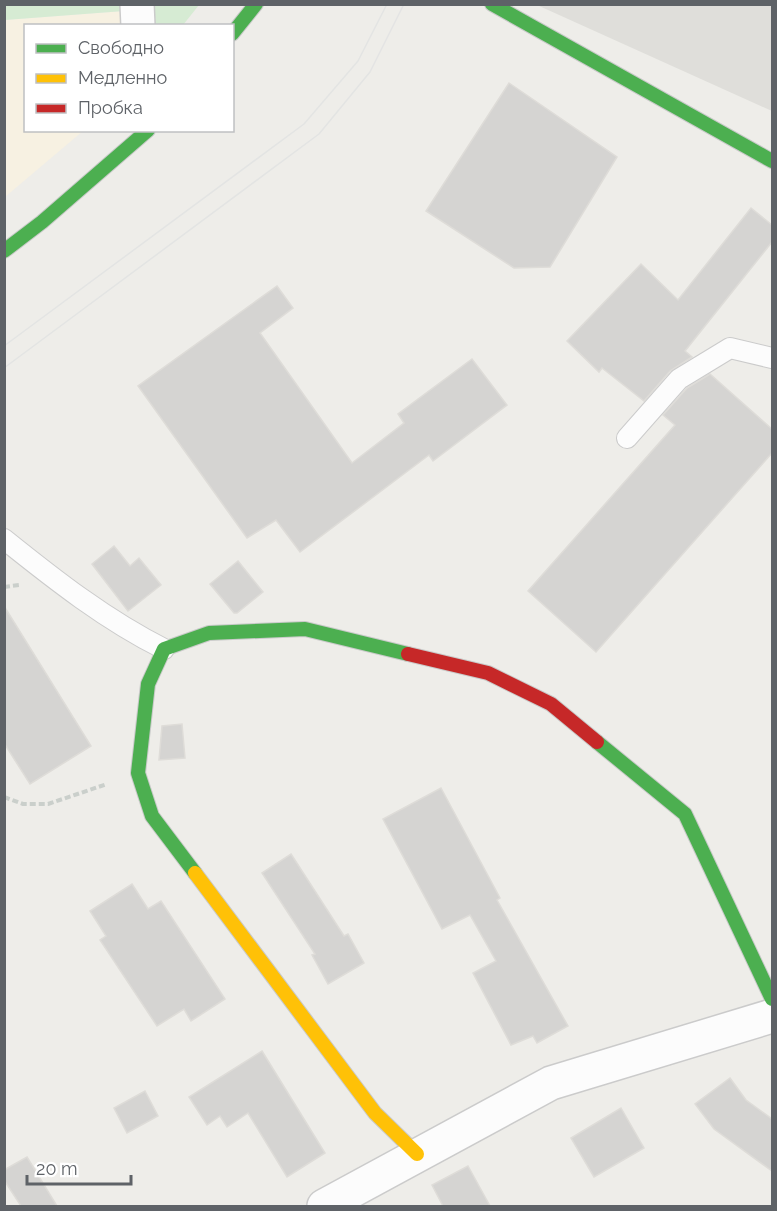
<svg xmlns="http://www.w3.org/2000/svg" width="777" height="1211" font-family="Raleway,sans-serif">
	<rect width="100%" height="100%" fill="#eeede9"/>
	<path fill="#f7f1e2" d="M124,11L125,25L26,26V130L83,131L5,197V20Z"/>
	<path fill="#dfdeda" d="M537,5H772V111Z"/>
	<path fill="#d6ebd3" d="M5,5H199L183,25H125L124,11L5,20Z"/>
	<g fill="#d5d4d2" stroke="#dedcd8" stroke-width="1.5">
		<path d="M509,83L617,157L550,267L514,268L426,211Z"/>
		<path d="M751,208L772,225V242L685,351L692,357L670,371L644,401L602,368L599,372L567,341L641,264L678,300Z"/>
		<path d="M277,286L293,308L260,333L352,463L404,423L398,414L472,359L507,405L433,461L429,455L300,552L276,520L247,538L138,386Z"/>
		<path d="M710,374L772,429V453L596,652L528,591L675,425L663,415L687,388Z"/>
		<path d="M114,546L130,566L139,558L161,585L128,611L92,564Z"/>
		<path d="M238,561L263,592L237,613H234L210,584Z"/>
		<path d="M4,606L91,746L30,784L4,743Z"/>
		<path d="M182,724L185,758L159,760L162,726Z"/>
		<path d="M441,788L500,898L497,900L568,1026L537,1043L533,1036L511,1045L473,973L496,961L470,915L442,929L383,819Z"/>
		<path d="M291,854L344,936L348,934L364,963L328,984L312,955L315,954L262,873Z"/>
		<path d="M132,884L148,909L161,901L225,999L191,1021L184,1009L157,1026L100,940L106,936L90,911Z"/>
		<path d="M262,1051L325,1153L287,1177L248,1113L227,1127L220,1116L207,1125L189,1097Z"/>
		<path d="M730,1078L746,1100L772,1119V1171L714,1129L695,1104Z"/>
		<path d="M145,1091L158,1116L127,1133L114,1108Z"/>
		<path d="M621,1108L644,1148L594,1177L571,1138Z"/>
		<path d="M27,1157L57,1206H21L4,1180V1170Z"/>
		<path d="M468,1166L490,1206H443L432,1185Z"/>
	</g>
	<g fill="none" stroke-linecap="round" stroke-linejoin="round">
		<defs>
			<g id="lane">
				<path d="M627,438L679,379L730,348L772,358"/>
				<path d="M4,539C55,580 106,620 164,649"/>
			</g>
			<g id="street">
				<path d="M137,4L138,26"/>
				<path d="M324,1206L551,1083L772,1016"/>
			</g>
			<g id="fast">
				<path d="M492,4L772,161"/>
				<path d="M232,34L256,4"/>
				<path d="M4,251L42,222L148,130"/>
				<path d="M597,742L685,814L772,999"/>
				<path d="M195,873L152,816L138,773L148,684L164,649L209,633L305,629L408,654"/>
			</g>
			<path id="slow" d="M195,873L375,1113L417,1154"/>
			<path id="jam" d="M408,654L488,673L551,704L597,742"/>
		</defs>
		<use href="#lane" stroke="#cbcbcb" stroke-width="22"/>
		<use href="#street" stroke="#cbcbcb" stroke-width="36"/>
		<use href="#fast" stroke="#c9cac9" stroke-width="16"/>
		<use href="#slow" stroke="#c9cac9" stroke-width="16"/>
		<use href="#jam" stroke="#c9cac9" stroke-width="16"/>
		<g stroke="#cacfcb" stroke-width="4" stroke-dasharray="6 3" stroke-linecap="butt">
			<path d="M4,587L19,585"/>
			<path d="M4,797L23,804H48L107,784"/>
		</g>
		<use href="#lane" stroke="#fcfcfc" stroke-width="20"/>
		<use href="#street" stroke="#fcfcfc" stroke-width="33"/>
		<use href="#fast" stroke="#4caf50" stroke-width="14"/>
		<use href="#slow" stroke="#ffc107" stroke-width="14"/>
		<use href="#jam" stroke="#c62828" stroke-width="14"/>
		<g stroke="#e3e4e3" stroke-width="1.5">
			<path d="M4,346L304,124L358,61L387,4"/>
			<path d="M4,368L319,134L370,72L404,4"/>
		</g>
	</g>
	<rect width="777" height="1211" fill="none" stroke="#5e6267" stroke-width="12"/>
	<rect x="24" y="24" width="210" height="108" fill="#ffffff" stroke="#bfc0c2" stroke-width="1.5"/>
	<rect x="36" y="44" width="30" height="9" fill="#4caf50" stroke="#bfc0c2" stroke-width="1.5"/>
	<text x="78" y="54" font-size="18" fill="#5e6267">Свободно</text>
	<rect x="36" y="74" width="30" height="9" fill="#ffc107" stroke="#bfc0c2" stroke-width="1.5"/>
	<text x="78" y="84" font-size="18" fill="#5e6267">Медленно</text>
	<rect x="36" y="104" width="30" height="9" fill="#c62828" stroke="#bfc0c2" stroke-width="1.5"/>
	<text x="78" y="114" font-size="18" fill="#5e6267">Пробка</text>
	<path d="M27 1175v9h104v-9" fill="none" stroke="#5e6267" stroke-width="3"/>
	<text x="36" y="1175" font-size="18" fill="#5e6267" stroke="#ffffff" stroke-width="4.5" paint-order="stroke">20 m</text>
</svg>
